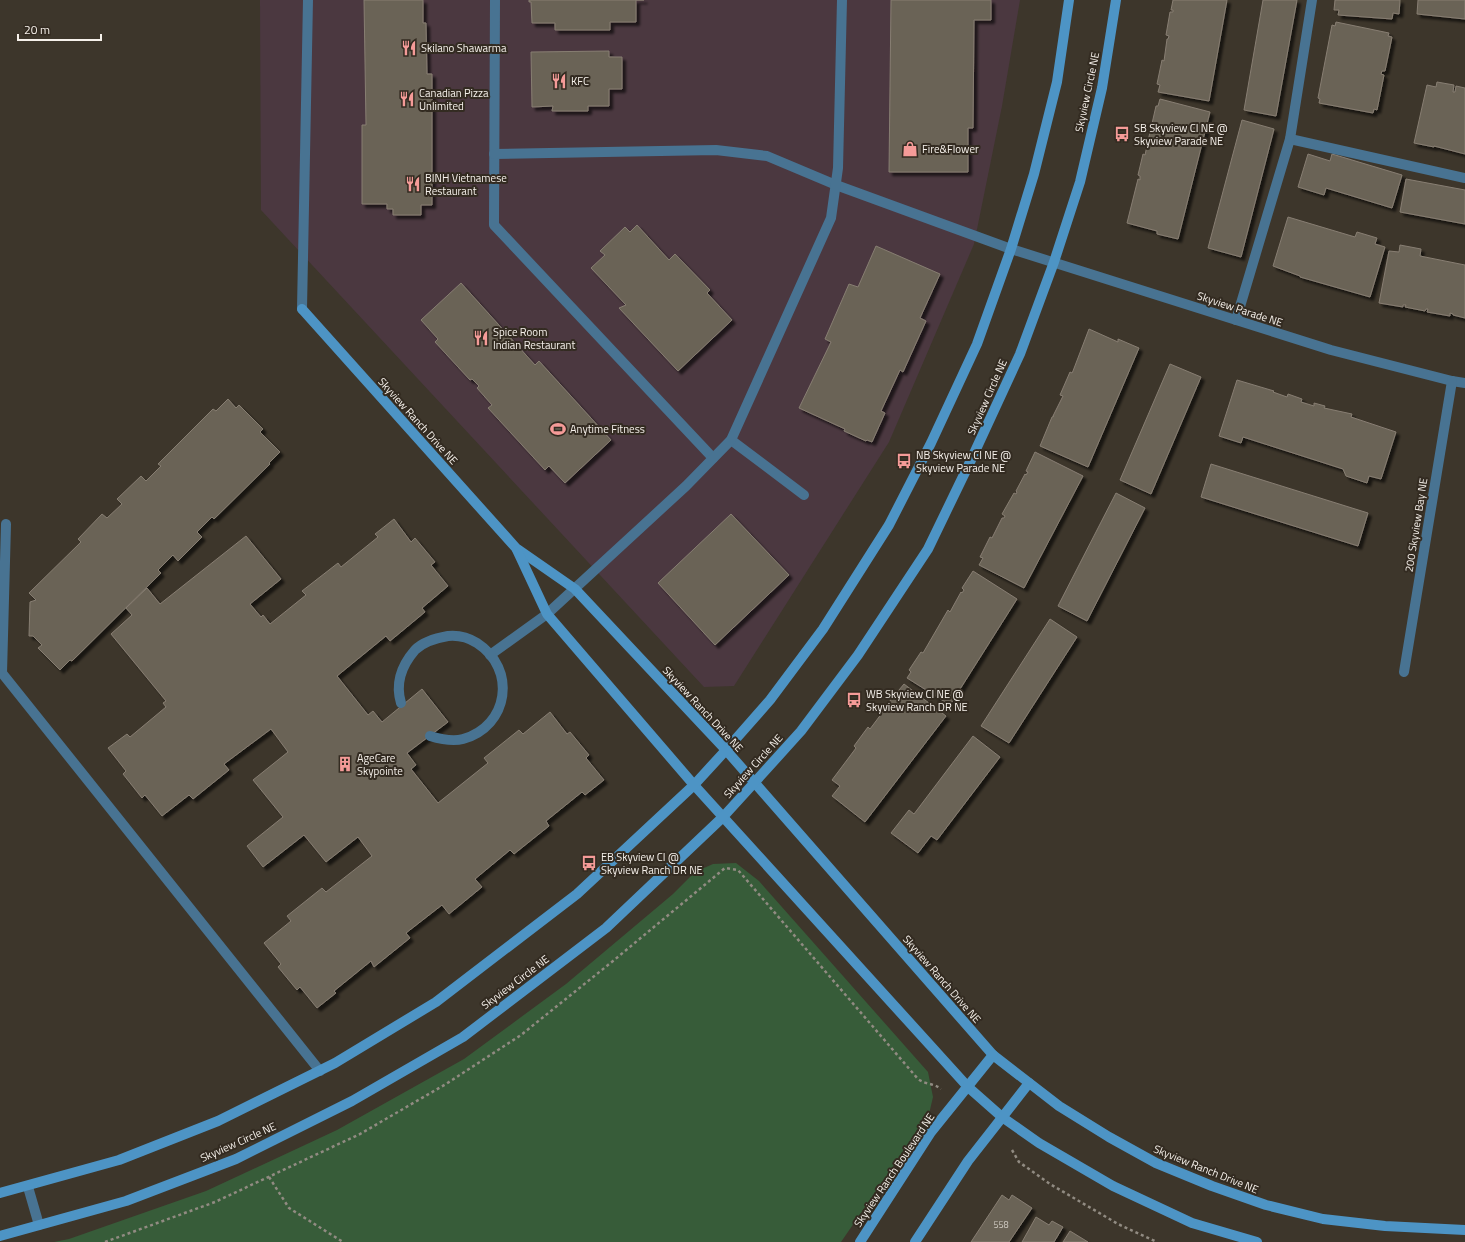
<svg xmlns="http://www.w3.org/2000/svg" width="1465" height="1242" font-family="'Titillium Web',sans-serif">
	<defs>
		<filter id="shadow"><feDropShadow dx="3.5" dy="3.5" stdDeviation="1" flood-color="#0009"/></filter>
	</defs>
	<rect width="100%" height="100%" fill="#3d362b"/>
	<path fill="#4b3840" d="M260,0H1020L1002,106L974,244L889,442L734,686L704,687L261,210Z"/>
	<path fill="#375c39" d="M736,863L759,881L928,1072L933,1097L929,1114L841,1242H54L69,1239L206,1191L337,1130L464,1059L566,984L673,894L695,872L713,864Z"/>
	<g fill="#6b6357" stroke="#877e72" filter="url(#shadow)">
		<path d="M364,0H423V23H426L427,74H432V205H421V215H393V209H387V204H362V125H366Z"/>
		<path d="M529,0H644H636V22H610V30H555V23H532L531,2H529Z"/>
		<path d="M891,0H991V20H974L973,128H968V172H889Z"/>
		<path d="M1173,0H1227L1209,101L1158,92L1160,85L1157,84L1162,60L1164,61L1167,39H1168L1169,36L1166,35L1170,12H1173V10H1171Z"/>
		<path d="M1263,0H1297L1276,116L1244,110Z"/>
		<path d="M1335,0H1400L1399,14L1393,13L1392,19L1338,15L1339,10H1334Z"/>
		<path d="M1418,0H1465V19L1417,14Z"/>
		<path d="M1336,22L1389,33L1388,36L1392,37L1385,71H1382L1381,74L1384,75L1377,110L1374,109L1373,113L1319,103L1320,99L1318,98L1332,25L1335,26Z"/>
		<path d="M609,51V57H622V89H609V106H588V111H552L553,106L532,107L531,52Z"/>
		<path d="M1437,82L1454,85L1453,92H1455L1456,86L1465,88V154L1434,146V147L1414,143L1427,85L1436,87Z"/>
		<path d="M1160,99L1210,112L1178,239L1157,234V231L1127,223L1138,179L1140,180V176L1138,175L1143,154L1145,155L1150,132H1152L1153,128H1151L1156,106H1158Z"/>
		<path d="M1242,120L1274,129L1241,257L1208,248Z"/>
		<path d="M1308,154L1330,161L1332,154L1402,175L1392,208L1326,188L1324,195L1298,187Z"/>
		<path d="M1406,179L1465,190V224L1400,212Z"/>
		<path d="M1288,217L1355,237L1357,232L1377,238L1375,244L1385,247L1370,297L1300,277V276L1273,266Z"/>
		<path d="M637,225L669,260L675,254L710,290L707,293L732,320L678,371L619,308L626,305L591,268L605,255L600,251L625,227L630,232Z"/>
		<path d="M1400,245L1421,249L1420,256L1465,265V318L1453,315V314L1450,313V316L1427,312L1428,309H1426L1425,311L1405,307L1406,305H1403V307L1379,303L1389,251L1399,252Z"/>
		<path d="M876,246L940,274L920,318L926,321L903,372L900,370L881,411L885,413L872,442L867,440L866,441L844,431L845,429L799,408L831,342L825,339L849,284L858,287Z"/>
		<path d="M461,283L535,365L539,361L611,440L565,483L549,466L545,470L488,408L492,405L477,388L479,386L472,379L470,380L435,342L438,339L421,320Z"/>
		<path d="M1089,329L1118,342V339L1139,348L1088,467L1040,446L1052,417L1054,416H1053L1063,396L1060,395L1070,372L1072,373L1073,371Z"/>
		<path d="M1170,364L1201,377L1151,494L1120,480Z"/>
		<path d="M1237,380L1274,391L1273,392L1287,397L1288,394L1302,399L1301,402L1314,406V403L1325,406L1324,408L1352,414L1351,417L1396,432L1381,479L1369,476L1367,483L1346,476L1343,469L1243,437L1241,443L1219,436Z"/>
		<path d="M228,399L236,408L239,405L263,429L260,432L280,452L269,463L270,464L214,519L212,517L197,532L202,537L178,561L173,555L158,570L161,573L72,661L70,660L60,670L38,648L42,645L33,636H29L30,602L36,600L29,593L81,542L78,539L102,514L107,518L122,504L117,499L141,476L146,481L161,466L158,464L213,409L216,411Z"/>
		<path d="M1035,452L1083,476L1024,588L979,565L983,558L980,557L990,537L992,538L1002,518H1004L1005,516L1002,514L1014,493L1016,494L1017,492L1016,491L1025,474L1026,475L1028,472L1026,471Z"/>
		<path d="M1211,464L1368,513L1358,546L1201,497Z"/>
		<path d="M1116,493L1145,508L1087,621L1058,606Z"/>
		<path d="M731,514L789,575L715,645L658,583Z"/>
		<path d="M394,519L411,542L415,538L435,562L431,565L448,586L422,608L425,612L390,641L386,636L337,676L368,715L373,711L382,722L422,689L448,722L407,753L416,765L411,769L438,803L488,763L484,758L519,730L523,734L550,712L567,734L570,732L589,755L586,758L604,780L585,795L582,792L546,821L549,826L514,854L510,850L475,879L482,887L449,914L442,905L406,933L410,938L374,967L371,961L334,991L336,993L317,1008L300,987L297,990L278,967L281,964L264,943L291,921L287,916L322,888L326,892L372,856L358,837L326,862L304,835L263,867L247,846L283,817L253,780L288,752L271,729L224,764L229,770L193,799L189,795L162,816L145,795L142,798L123,774L126,771L108,748L127,734L130,737L166,707L163,703L166,701L111,634L132,615L126,608L147,588L160,604L246,536L281,579L250,604L261,617L263,615L270,624L306,595L302,591L338,563L341,567L378,537L375,534Z"/>
		<path d="M973,571L1017,599L950,705L907,678L911,672L909,670L921,652L923,653L948,610L950,612L961,592L962,593L964,590L962,588Z"/>
		<path d="M1050,619L1077,637L1009,743L981,726Z"/>
		<path d="M904,684L946,716L865,822L832,796L840,786L832,780L856,748L854,746L868,727L870,729L885,709L884,708Z"/>
		<path d="M973,736L1000,757L937,840L931,836L918,853L891,833L909,810L914,814Z"/>
		<path d="M1002,1195L1009,1200L1012,1195L1032,1208L1009,1242H971Z"/>
		<path d="M1036,1217L1049,1225L1052,1221L1063,1227L1054,1242H1022Z"/>
		<path d="M1070,1231L1088,1242H1063Z"/>
	</g>
	<g fill="none" stroke-linecap="round" stroke-linejoin="round">
		<g stroke="#918b82" stroke-width="2.5" stroke-dasharray="3 3" stroke-linecap="butt">
			<path d="M1012,1150L1019,1162L1050,1184L1118,1224L1157,1242"/>
			<path d="M269,1177L289,1208L343,1242"/>
			<path d="M105,1242L215,1202L360,1134L446,1084L521,1035L613,961L725,868L738,870L918,1079C926,1085 934,1083 941,1089"/>
		</g>
		<g stroke="#487392" stroke-width="10">
			<path d="M495,0L494,225L713,458"/>
			<path d="M1290,139L1465,178"/>
			<path d="M494,154L716,150L767,156L836,185L1011,249"/>
			<path d="M302,309L308,0"/>
			<path d="M1236,320L1290,139L1312,0"/>
			<path d="M731,440L804,495"/>
			<path d="M6,524L2,673L320,1071"/>
			<path d="M490,655L547,614L686,486L731,440L831,218L838,168L842,0"/>
			<path d="M401,703C395,683 402,665 415,650C424,641 436,638 448,636C458,635 469,638 477,643C517,669 509,726 463,739C452,742 440,739 430,736"/>
		</g>
		<g stroke="#487392" stroke-width="10">
			<path d="M1011,249L1331,350L1452,381L1465,383"/>
			<path d="M1404,672L1452,381"/>
			<path d="M28,1187L39,1225"/>
		</g>
		<g stroke="#4d94c5" stroke-width="10">
			<path d="M302,309L516,548L575,589L726,750L993,1055L1059,1106L1109,1137L1156,1163L1212,1186L1266,1205L1323,1219L1385,1226L1465,1230"/>
			<path d="M517,550L547,614L694,785L968,1087L1002,1117L1039,1143L1113,1186L1192,1223L1257,1242"/>
			<path d="M0,1193L119,1160L218,1121L335,1063L436,1002L577,894L694,785L726,750L770,700L823,629L889,525L931,443L977,344L1011,249L1034,174L1057,82L1069,0"/>
			<path d="M0,1236L126,1201L236,1159L352,1101L463,1037L606,928L723,817L754,783L801,731L858,655L928,549L971,460L1020,354L1054,262L1080,182L1102,88L1116,0"/>
			<path d="M860,1242L931,1132L993,1055"/>
			<path d="M915,1242L968,1161L1029,1083"/>
		</g>
	</g>
	<defs>
		<symbol id="restaurant-bare" viewBox="-9 -9 18 18"><path d="M-5-6h1v4h1v-4h1v4h1v-4h1v5L-1.5 .5V6h-2V.5L-5-1ZM5-6V6H3V1.5H1.5Q1.5-4 5-6Z" fill="#f59b98" stroke="#332b21" stroke-width="2.5" paint-order="stroke"/></symbol>
		<symbol id="bus-bare" viewBox="-9 -9 18 18"><path d="M-5-6H5V4H4V6H2V4H-2V6H-4V4H-5ZM-3.5-4V0h7V-4ZM-3.5 1.2v1.5H-2V1.2ZM2 1.2v1.5H3.5V1.2Z" fill="#f59b98" stroke="#332b21" stroke-width="2.5" paint-order="stroke"/></symbol>
		<symbol id="shop-bare" viewBox="-9 -9 18 18"><path d="M-5-2.5h2.3a2.7 3.5 0 0 1 5.4 0H5L5.5 6h-11ZM-1.5-2.5h3a1.5 2.3 0 0 0-3 0Z" fill="#f59b98" stroke="#332b21" stroke-width="2.5" paint-order="stroke"/></symbol>
		<symbol id="stadium-bare" viewBox="-9 -9 18 18"><path d="M0-5a6.5 5 0 1 0 0 10a6.5 5 0 1 0 0-10ZM-3.5-1.8h7v3.6h-7Z" fill="#f59b98" stroke="#332b21" stroke-width="2.5" paint-order="stroke"/></symbol>
		<symbol id="building-bare" viewBox="-9 -9 18 18"><path d="M-4-6H4V6H1V3H-1V6H-4ZM-2.5-4.3h1.7v1.8h-1.7ZM.8-4.3h1.7v1.8H.8ZM-2.5-1h1.7V.8h-1.7ZM.8-1h1.7V.8H.8Z" fill="#f59b98" stroke="#332b21" stroke-width="2.5" paint-order="stroke"/></symbol>
	</defs>
	<g fill-rule="evenodd">
		<use href="#restaurant-bare" x="398" y="37" width="22" height="22"/>
		<use href="#restaurant-bare" x="548" y="70" width="22" height="22"/>
		<use href="#restaurant-bare" x="396" y="88" width="22" height="22"/>
		<use href="#bus-bare" x="1111" y="123" width="22" height="22"/>
		<use href="#shop-bare" x="899" y="138" width="22" height="22"/>
		<use href="#restaurant-bare" x="402" y="173" width="22" height="22"/>
		<use href="#restaurant-bare" x="470" y="327" width="22" height="22"/>
		<use href="#stadium-bare" x="547" y="418" width="22" height="22"/>
		<use href="#bus-bare" x="893" y="450" width="22" height="22"/>
		<use href="#bus-bare" x="843" y="689" width="22" height="22"/>
		<use href="#building-bare" x="334" y="753" width="22" height="22"/>
		<use href="#bus-bare" x="578" y="852" width="22" height="22"/>
	</g>
	<g text-anchor="middle" stroke-width="4" stroke-linejoin="round" paint-order="stroke">
		<g font-size="9" fill="#d3cec6">
			<text x="1001" y="1228">558</text>
		</g>
		<g font-size="11" fill="#f6f1eb" stroke="#332b21" text-anchor="start">
			<text x="421" y="52">Skilano Shawarma</text>
			<text x="571" y="85">KFC</text>
			<text x="419" y="97">Canadian Pizza<tspan x="419" dy="13">Unlimited</tspan></text>
			<text x="1134" y="132">SB Skyview CI NE @<tspan x="1134" dy="13">Skyview Parade NE</tspan></text>
			<text x="922" y="153">Fire&amp;Flower</text>
			<text x="425" y="182">BINH Vietnamese<tspan x="425" dy="13">Restaurant</tspan></text>
			<text x="493" y="336">Spice Room<tspan x="493" dy="13">Indian Restaurant</tspan></text>
			<text x="570" y="433">Anytime Fitness</text>
			<text x="916" y="459">NB Skyview CI NE @<tspan x="916" dy="13">Skyview Parade NE</tspan></text>
			<text x="866" y="698">WB Skyview CI NE @<tspan x="866" dy="13">Skyview Ranch DR NE</tspan></text>
			<text x="357" y="762">AgeCare<tspan x="357" dy="13">Skypointe</tspan></text>
			<text x="601" y="861">EB Skyview CI @<tspan x="601" dy="13">Skyview Ranch DR NE</tspan></text>
		</g>
		<g font-size="11" fill="#f6f1eb" stroke="#332b21">
			<text transform="translate(1087 92) rotate(-78)" y="4">Skyview Circle NE</text>
			<text transform="translate(1240 309) rotate(18)" y="4">Skyview Parade NE</text>
			<text transform="translate(987 397) rotate(-66)" y="4">Skyview Circle NE</text>
			<text transform="translate(418 421) rotate(48)" y="4">Skyview Ranch Drive NE</text>
			<text transform="translate(1416 525) rotate(-81)" y="4">200 Skyview Bay NE</text>
			<text transform="translate(703 709) rotate(47)" y="4">Skyview Ranch Drive NE</text>
			<text transform="translate(753 766) rotate(-48)" y="4">Skyview Circle NE</text>
			<text transform="translate(942 979) rotate(49)" y="4">Skyview Ranch Drive NE</text>
			<text transform="translate(515 982) rotate(-37)" y="4">Skyview Circle NE</text>
			<text transform="translate(238 1142) rotate(-24)" y="4">Skyview Circle NE</text>
			<text transform="translate(1206 1169) rotate(22)" y="4">Skyview Ranch Drive NE</text>
			<text transform="translate(894 1170) rotate(-56)" y="4">Skyview Ranch Boulevard NE</text>
		</g>
	</g>
	<path d="M18 34v6h83v-6" fill="none" stroke="#f6f1eb" stroke-width="2"/>
	<text x="24" y="34" font-size="12" fill="#f6f1eb" stroke="#332b21" stroke-width="3" paint-order="stroke">20 m</text>
</svg>
